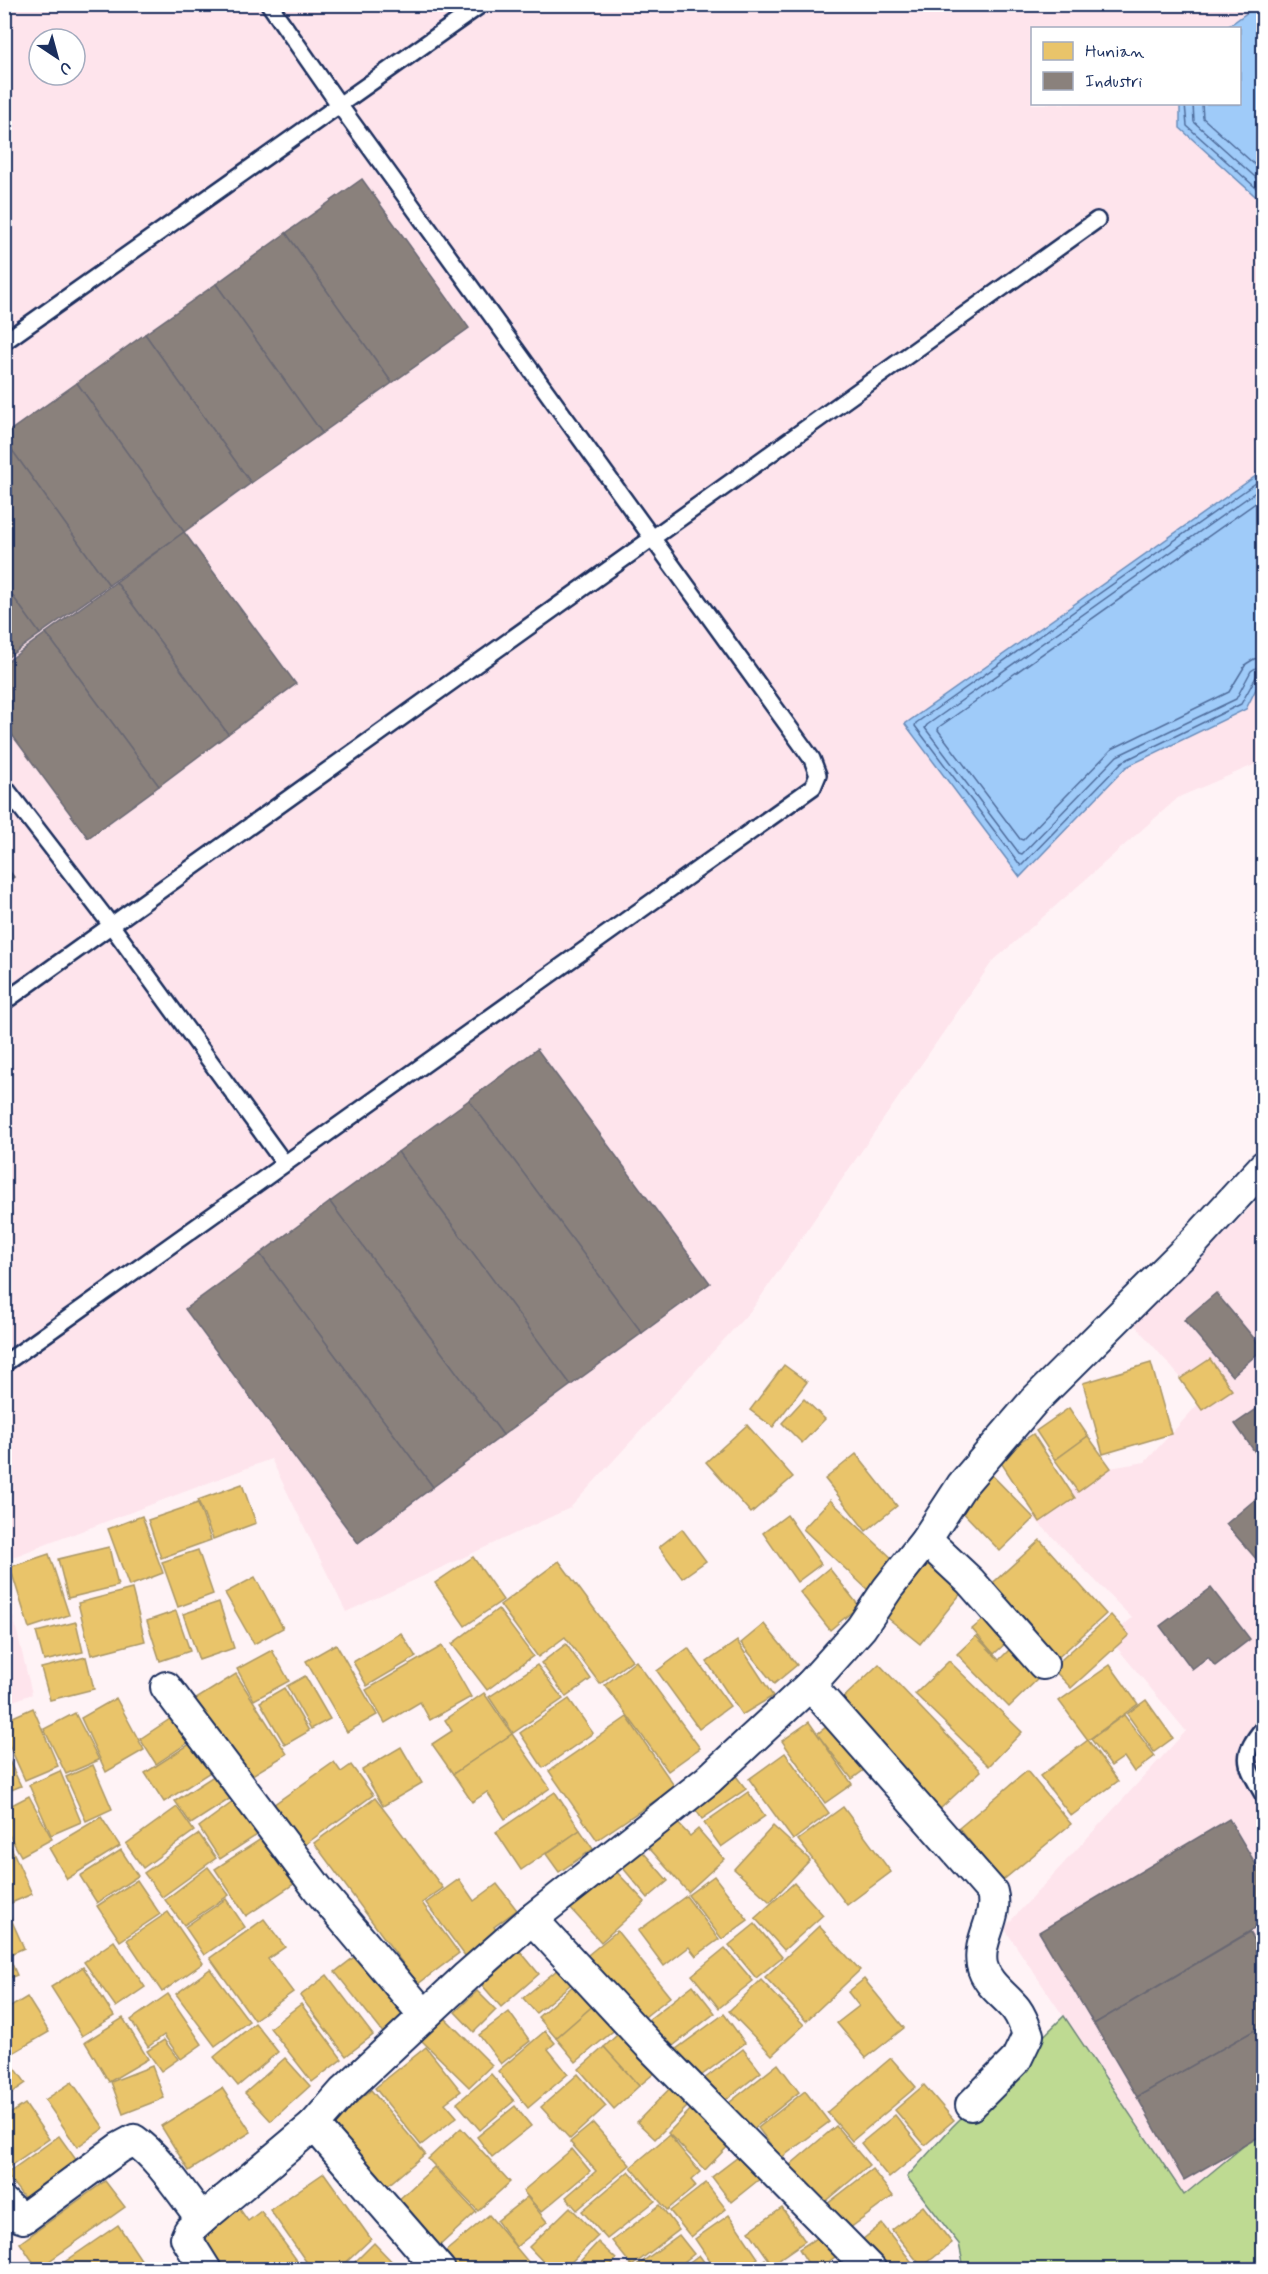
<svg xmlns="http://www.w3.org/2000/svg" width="1268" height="2274" font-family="Mynerve,sans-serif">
	<rect width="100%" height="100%" fill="#fff3f6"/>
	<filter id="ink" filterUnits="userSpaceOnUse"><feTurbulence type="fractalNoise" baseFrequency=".0167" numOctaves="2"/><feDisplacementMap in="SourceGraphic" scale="12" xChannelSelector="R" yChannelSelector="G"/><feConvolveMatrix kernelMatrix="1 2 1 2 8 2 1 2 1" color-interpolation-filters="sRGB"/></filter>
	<g filter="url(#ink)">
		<g fill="#fee4ec" fill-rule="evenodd">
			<path d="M5,5H1263V761L1179,797L992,962L753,1308L570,1508L346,1612L271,1459L5,1560ZM1032,28H1240V104H1032ZM39,39H75V75H39Z"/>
			<path d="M1263,1195V2130L1184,2196L1004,1928L1186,1731L1109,1638L1132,1618L1032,1516L1104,1469L1145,1462L1201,1401L1134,1324Z"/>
			<path d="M5,1582L32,1694L5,1704H4Z"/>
		</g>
		<path fill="#beda92" stroke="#6c8478" stroke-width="1.5" d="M1064,2016L1184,2195L1263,2130V2269H967L963,2263L959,2244L907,2177L952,2127Z"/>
		<g fill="#9fcbf9" stroke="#6a8dbb" stroke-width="1.5">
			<path d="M1259,4L1264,5L1263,203L1180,128V104H1240V28H1226Z"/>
			<path d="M1263,454V675L1246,709L1126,767L1020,877L905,724L1257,475Z"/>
		</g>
		<g fill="#e9c46a" stroke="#ab9766" stroke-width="1.5">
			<path d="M1210,1359L1232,1390L1202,1410L1180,1379Z"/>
			<path d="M1151,1363L1171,1434L1103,1454L1083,1383Z"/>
			<path d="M784,1365L807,1382L773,1427L750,1410Z"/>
			<path d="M804,1399L825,1419L802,1443L782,1423Z"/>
			<path d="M1069,1408L1088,1436L1055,1460L1036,1431Z"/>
			<path d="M747,1425L793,1477L751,1513L706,1462Z"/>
			<path d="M1033,1434L1075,1498L1040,1522L998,1458Z"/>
			<path d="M1088,1436L1111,1468L1078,1492L1055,1460Z"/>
			<path d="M856,1454L897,1506L866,1531L825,1479Z"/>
			<path d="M987,1470L1034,1518L1000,1551L954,1503Z"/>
			<path d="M242,1484L256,1523L213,1539L198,1500Z"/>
			<path d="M830,1500L896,1562L869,1591L803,1529Z"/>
			<path d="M198,1503L211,1540L161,1558L148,1520Z"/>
			<path d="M787,1515L821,1564L797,1582L763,1533Z"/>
			<path d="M142,1516L163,1573L129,1586L108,1529Z"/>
			<path d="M682,1529L706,1561L682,1578L659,1547Z"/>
			<path d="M1040,1540L1106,1614L1052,1663L985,1590Z"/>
			<path d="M109,1547L118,1586L68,1598L58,1559Z"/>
			<path d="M198,1550L213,1594L178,1607L162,1562Z"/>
			<path d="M49,1554L69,1615L29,1628L10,1567Z"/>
			<path d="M473,1557L503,1600L465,1626L435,1583Z"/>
			<path d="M921,1559L963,1591L920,1644L879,1611Z"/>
			<path d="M559,1561L632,1660L600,1684L565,1637L538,1657L500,1605Z"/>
			<path d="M829,1568L859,1606L830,1630L800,1592Z"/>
			<path d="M255,1577L283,1628L254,1644L225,1593Z"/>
			<path d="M132,1589L145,1641L91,1655L78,1603Z"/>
			<path d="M219,1602L234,1648L199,1660L183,1614Z"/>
			<path d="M498,1609L533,1656L487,1690L452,1644Z"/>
			<path d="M176,1611L190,1651L160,1661L147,1621Z"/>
			<path d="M1111,1615L1129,1635L1071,1688L1052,1668Z"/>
			<path d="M985,1618L1007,1642L994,1654L972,1629Z"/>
			<path d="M76,1622L83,1652L44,1661L36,1632Z"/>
			<path d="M764,1624L797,1665L774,1684L741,1643Z"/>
			<path d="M401,1633L416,1657L367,1686L353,1662Z"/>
			<path d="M976,1636L999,1660L1014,1645L1042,1675L1009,1707L957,1654Z"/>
			<path d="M737,1641L773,1696L742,1715L707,1662Z"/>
			<path d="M336,1644L377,1715L347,1732L306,1661Z"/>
			<path d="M566,1644L591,1679L566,1697L541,1663Z"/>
			<path d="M442,1646L471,1697L430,1720L420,1702L385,1723L366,1690Z"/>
			<path d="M688,1648L730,1706L699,1729L657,1671Z"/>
			<path d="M272,1650L289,1681L254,1700L237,1669Z"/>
			<path d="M86,1657L94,1689L50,1700L41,1668Z"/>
			<path d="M636,1661L700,1748L668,1771L605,1685Z"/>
			<path d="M949,1661L1022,1732L989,1766L915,1694Z"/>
			<path d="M879,1664L981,1771L940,1809L839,1702Z"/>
			<path d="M537,1665L563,1699L513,1733L489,1697Z"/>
			<path d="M1110,1665L1138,1704L1088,1740L1059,1701Z"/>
			<path d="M236,1674L287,1754L244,1780L193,1701Z"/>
			<path d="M305,1676L330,1719L311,1729L287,1686Z"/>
			<path d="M284,1688L309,1731L285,1745L260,1702Z"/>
			<path d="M484,1693L512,1734L453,1774L432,1744L452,1731L445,1720Z"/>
			<path d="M116,1698L144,1750L106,1772L81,1718Z"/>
			<path d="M569,1699L593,1733L543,1768L520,1733Z"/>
			<path d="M1146,1700L1173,1738L1154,1752L1127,1714Z"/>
			<path d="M33,1708L58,1766L25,1780L4,1734V1721Z"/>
			<path d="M182,1711L198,1736L156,1764L140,1739Z"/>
			<path d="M75,1713L99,1760L66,1774L44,1729Z"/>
			<path d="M1124,1715L1155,1756L1134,1772L1124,1757L1111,1766L1091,1739Z"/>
			<path d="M627,1717L675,1787L597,1840L549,1771Z"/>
			<path d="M838,1718L872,1764L852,1779L817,1734Z"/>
			<path d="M809,1722L852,1784L825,1803L782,1741Z"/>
			<path d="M512,1734L550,1788L505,1819L487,1792L472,1802L453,1774Z"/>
			<path d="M199,1738L218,1767L164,1802L145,1773Z"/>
			<path d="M1088,1740L1118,1781L1071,1816L1040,1776Z"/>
			<path d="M401,1747L422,1783L383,1806L362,1770Z"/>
			<path d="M4,1750L21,1786L4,1793Z"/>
			<path d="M785,1753L829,1813L793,1840L749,1779Z"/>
			<path d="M334,1762L341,1772L351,1765L373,1795L303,1846L273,1805Z"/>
			<path d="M93,1765L112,1809L86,1821L66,1777Z"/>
			<path d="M226,1768L242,1791L191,1824L175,1801Z"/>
			<path d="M60,1771L81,1822L51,1835L29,1785Z"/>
			<path d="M1027,1771L1071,1824L1002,1881L959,1828Z"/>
			<path d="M736,1776L746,1789L702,1819L693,1806Z"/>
			<path d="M555,1792L580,1830L521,1870L496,1832Z"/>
			<path d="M748,1792L765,1816L721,1847L704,1823Z"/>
			<path d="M245,1793L268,1828L220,1859L199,1827Z"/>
			<path d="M29,1796L52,1839L21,1856L4,1826V1809Z"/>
			<path d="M375,1798L443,1888L422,1903L459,1953L418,1984L314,1843Z"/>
			<path d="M177,1807L194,1831L143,1868L126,1844Z"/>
			<path d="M843,1807L891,1872L847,1905L798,1840Z"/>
			<path d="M670,1815L690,1836L698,1829L724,1859L688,1892L642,1840Z"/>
			<path d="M101,1817L120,1846L67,1879L49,1848Z"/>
			<path d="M773,1826L810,1860L770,1902L734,1869Z"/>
			<path d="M580,1830L593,1849L559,1872L546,1854Z"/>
			<path d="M273,1831L304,1877L246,1916L215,1869Z"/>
			<path d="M199,1834L216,1858L162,1897L144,1873Z"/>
			<path d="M6,1836L32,1894L4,1906V1837Z"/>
			<path d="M637,1845L668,1881L648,1898L618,1862Z"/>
			<path d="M121,1850L138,1876L97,1903L80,1876Z"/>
			<path d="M208,1867L229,1895L184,1925L165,1900Z"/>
			<path d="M613,1868L645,1902L601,1942L570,1908Z"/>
			<path d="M714,1876L748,1920L722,1939L688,1895Z"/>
			<path d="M459,1879L474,1901L497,1884L517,1910L494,1927L498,1933L466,1957L426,1903Z"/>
			<path d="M137,1880L160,1914L120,1941L97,1906Z"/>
			<path d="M794,1883L823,1915L784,1950L755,1918Z"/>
			<path d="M686,1896L719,1939L696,1956L689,1947L664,1966L638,1931Z"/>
			<path d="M226,1899L245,1927L204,1955L185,1927Z"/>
			<path d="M6,1908L24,1948L8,1955L17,1975L4,1980V1909Z"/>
			<path d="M168,1912L203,1963L162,1992L127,1940Z"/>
			<path d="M264,1919L285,1947L268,1959L293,1992L254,2020L210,1958Z"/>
			<path d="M755,1924L782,1957L756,1978L729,1945Z"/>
			<path d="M819,1926L860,1970L806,2021L765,1977Z"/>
			<path d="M617,1931L670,1997L636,2024L583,1959Z"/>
			<path d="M114,1941L145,1987L116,2007L84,1962Z"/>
			<path d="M725,1948L753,1981L719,2008L692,1975Z"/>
			<path d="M362,1951L411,2013L384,2034L335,1972Z"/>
			<path d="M520,1951L539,1974L501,2007L482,1985Z"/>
			<path d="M563,1965L576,1980L536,2013L523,1998Z"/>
			<path d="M83,1967L114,2016L82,2036L51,1987Z"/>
			<path d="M210,1969L249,2021L215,2046L176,1994Z"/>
			<path d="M327,1975L373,2035L346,2056L300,1996Z"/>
			<path d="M584,1976L603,1997L556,2038L538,2017Z"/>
			<path d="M864,1979L904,2028L866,2058L837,2023L859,2006L848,1992Z"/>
			<path d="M761,1980L804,2025L772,2055L729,2011Z"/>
			<path d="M693,1985L715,2013L669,2049L647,2021Z"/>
			<path d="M477,1991L496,2010L474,2032L455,2012Z"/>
			<path d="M168,1994L202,2044L181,2059L164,2035L148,2047L131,2020Z"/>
			<path d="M27,1997L49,2032L13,2053L4,2040V2011Z"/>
			<path d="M603,1997L624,2022L576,2062L556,2038Z"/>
			<path d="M301,2004L342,2059L312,2082L270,2028Z"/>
			<path d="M509,2012L530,2041L501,2064L479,2035Z"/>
			<path d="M724,2014L745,2043L690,2084L668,2055Z"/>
			<path d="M443,2016L492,2065L469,2087L420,2039Z"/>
			<path d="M123,2018L148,2059L109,2082L85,2042Z"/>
			<path d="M255,2023L278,2052L238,2086L214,2057Z"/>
			<path d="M627,2026L663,2066L639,2086L604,2047Z"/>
			<path d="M545,2031L555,2043L548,2049L568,2074L528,2108L498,2071Z"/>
			<path d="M164,2040L178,2059L161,2071L147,2051Z"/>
			<path d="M426,2047L461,2091L445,2103L457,2117L421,2145L375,2088Z"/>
			<path d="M604,2047L639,2086L614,2109L579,2069Z"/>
			<path d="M743,2049L761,2072L718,2106L699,2083Z"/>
			<path d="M4,2053L26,2083L4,2098Z"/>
			<path d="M285,2058L310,2086L271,2121L245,2093Z"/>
			<path d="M891,2058L916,2087L852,2141L827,2112Z"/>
			<path d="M778,2064L799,2092L747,2134L725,2106Z"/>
			<path d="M152,2066L164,2098L123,2114L111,2082Z"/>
			<path d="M491,2074L514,2101L480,2130L457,2103Z"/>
			<path d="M578,2074L606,2106L570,2139L541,2107Z"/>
			<path d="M72,2082L104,2128L77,2147L45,2100Z"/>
			<path d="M676,2082L694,2100L655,2139L637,2122Z"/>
			<path d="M924,2085L954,2120L925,2145L895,2110Z"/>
			<path d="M222,2088L251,2132L189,2171L161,2126Z"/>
			<path d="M371,2090L425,2154L380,2192L326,2129Z"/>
			<path d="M805,2091L829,2122L781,2158L758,2128Z"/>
			<path d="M25,2104L49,2139L4,2170V2118Z"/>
			<path d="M695,2105L732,2142L705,2170L668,2133Z"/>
			<path d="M515,2106L531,2126L492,2157L477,2137Z"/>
			<path d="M895,2115L923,2150L889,2178L861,2143Z"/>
			<path d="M593,2123L630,2165L577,2210L566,2197L596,2171L570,2142Z"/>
			<path d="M836,2126L869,2165L817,2209L784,2170Z"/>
			<path d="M461,2128L510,2182L478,2211L428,2159Z"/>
			<path d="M669,2135L700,2172L691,2180L696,2186L667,2210L631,2167Z"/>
			<path d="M59,2136L77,2161L25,2199L6,2174Z"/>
			<path d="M572,2149L590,2171L541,2212L523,2191Z"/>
			<path d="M742,2154L761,2178L731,2202L712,2177Z"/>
			<path d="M434,2167L476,2212L435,2250L393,2205Z"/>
			<path d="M872,2169L893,2196L846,2231L826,2205Z"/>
			<path d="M629,2171L655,2201L607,2239L582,2211Z"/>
			<path d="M324,2173L371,2239L338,2270H312L270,2210Z"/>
			<path d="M105,2181L125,2207L38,2269L20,2243Z"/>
			<path d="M706,2183L726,2209L691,2237L670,2211Z"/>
			<path d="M527,2197L547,2222L516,2247L497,2221Z"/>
			<path d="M660,2205L679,2230L632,2266L612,2241Z"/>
			<path d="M923,2206L952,2243L922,2267L892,2230Z"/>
			<path d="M570,2207L598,2236L563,2270H551L529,2247Z"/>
			<path d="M239,2208L248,2221L261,2211L304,2270H225L200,2236Z"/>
			<path d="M782,2208L805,2241L772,2264L749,2231Z"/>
			<path d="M489,2215L535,2270H452L440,2256Z"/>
			<path d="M729,2215L758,2258L741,2270H716L695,2239Z"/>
			<path d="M882,2224L918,2270H877L857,2244Z"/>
			<path d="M118,2225L148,2270H53Z"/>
			<path d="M824,2233L846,2249L817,2270H812L799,2249Z"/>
			<path d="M679,2235L694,2254L674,2270H642L638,2265Z"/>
			<path d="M598,2242L616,2259L607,2270H572Z"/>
			<path d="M374,2243L400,2270H347Z"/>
			<path d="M851,2252L863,2270H826Z"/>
			<path d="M699,2255L710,2270H679Z"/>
			<path d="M765,2259L773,2270H751Z"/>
		</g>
		<g fill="#8a817c" stroke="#696873" stroke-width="1.5">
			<path d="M362,179L469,328L392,383L286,233Z"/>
			<path d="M286,233L392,383L322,433L216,284Z"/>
			<path d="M216,284L322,433L251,483L145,334Z"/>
			<path d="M145,334L251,483L184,532L77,383Z"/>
			<path d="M77,383L184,532L109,585L4,439V435Z"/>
			<path d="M4,439L109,585L40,634L4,584Z"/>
			<path d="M184,532L296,684L228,734L116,582Z"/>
			<path d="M116,582L228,734L159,786L46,633Z"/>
			<path d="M4,584L40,634L4,660Z"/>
			<path d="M46,633L159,786L88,838L4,724V664Z"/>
			<path d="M4,864L14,877L4,884Z"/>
			<path d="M537,1049L710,1283L642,1333L469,1100Z"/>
			<path d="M469,1100L642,1333L571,1385L398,1152Z"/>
			<path d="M398,1152L571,1385L503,1435L330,1202Z"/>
			<path d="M330,1202L503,1435L433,1487L260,1254Z"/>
			<path d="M260,1254L433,1487L358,1543L185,1309Z"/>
			<path d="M1216,1293L1263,1349L1232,1376L1184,1320Z"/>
			<path d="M1264,1404V1465L1235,1424Z"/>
			<path d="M1257,1498L1264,1505V1568L1226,1524Z"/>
			<path d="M1211,1588L1250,1639L1215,1666L1208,1657L1192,1669L1160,1626Z"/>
			<path d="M1229,1819L1264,1878V1923L1094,2024L1039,1932Z"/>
			<path d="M1250,1932L1264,1956V2025L1137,2097L1094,2024Z"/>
			<path d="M1264,2025V2134L1184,2180L1137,2097Z"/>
		</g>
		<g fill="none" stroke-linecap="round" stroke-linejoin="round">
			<g stroke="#506d9c" stroke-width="1.5">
				<path d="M1185,104L1187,126L1264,195"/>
				<path d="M1193,104L1194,122L1264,185"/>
				<path d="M1202,104L1203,118L1264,173"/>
				<path d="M1264,473L1260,480L916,723L915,726L1021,866L1122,762L1241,704L1256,677L1264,674"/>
				<path d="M1264,486L927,725L925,728L1019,853L1022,854L1117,756L1236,699L1251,671L1257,667L1264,666"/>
				<path d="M1264,497L939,727L938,730L1020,839L1023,840L1112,749L1229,692L1246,664L1254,659L1264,657"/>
			</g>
			<defs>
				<g id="lane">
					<path d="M4,342L482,4"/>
					<path d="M4,786L111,925L284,1163"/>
					<path d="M4,1002L1097,220"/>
					<path d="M4,1364L813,787L818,775L812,759L340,106L269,4"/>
					<path d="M1264,1727C1238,1758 1246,1764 1264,1796"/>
				</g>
				<g id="street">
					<path d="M926,1540L970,1581L1043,1664"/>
					<path d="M810,1685L992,1892C999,1917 977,1940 982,1965C986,1984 1005,1995 1016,2009C1022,2017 1025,2026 1028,2035L1016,2060L971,2105"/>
					<path d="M166,1687L318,1889L424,2015"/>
					<path d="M532,1919L648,2044L871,2270"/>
					<path d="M314,2125L343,2092L467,1976L532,1919L708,1780L810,1685L861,1628L888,1588L926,1540L962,1485L1033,1402L1193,1243L1264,1166"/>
					<path d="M4,2203L18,2216L24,2218L119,2148L134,2140C161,2159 181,2193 202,2219L314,2125L440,2270"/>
					<path d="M202,2219L189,2231L186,2238L206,2270"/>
				</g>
			</defs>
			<use href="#lane" stroke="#1b2f5e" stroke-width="20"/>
			<use href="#street" stroke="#1b2f5e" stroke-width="34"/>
			<use href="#lane" stroke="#fff" stroke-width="15"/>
			<use href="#street" stroke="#fff" stroke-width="30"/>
		</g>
	</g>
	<rect width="1268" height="2274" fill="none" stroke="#fff" stroke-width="24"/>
	<rect x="12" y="12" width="1244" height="2250" fill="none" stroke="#1b2f5e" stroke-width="2" filter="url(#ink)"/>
	<rect x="1031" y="27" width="210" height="78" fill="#ffffff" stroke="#a4acbf" stroke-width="1.5"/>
	<rect x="1043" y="42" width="30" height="18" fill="#e9c46a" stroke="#a4acbf" stroke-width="1.5"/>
	<text x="1085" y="57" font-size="18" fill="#1b2f5e">Hunian</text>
	<rect x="1043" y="72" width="30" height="18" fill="#8a817c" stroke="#a4acbf" stroke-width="1.5"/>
	<text x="1085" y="87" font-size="18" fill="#1b2f5e">Industri</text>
	<g transform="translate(57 57) rotate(144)"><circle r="28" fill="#ffffff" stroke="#a4acbf" stroke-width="1.5"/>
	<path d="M0-4.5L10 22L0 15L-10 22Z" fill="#1b2f5e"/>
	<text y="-9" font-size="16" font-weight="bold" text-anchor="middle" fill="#1b2f5e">U</text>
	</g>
</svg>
